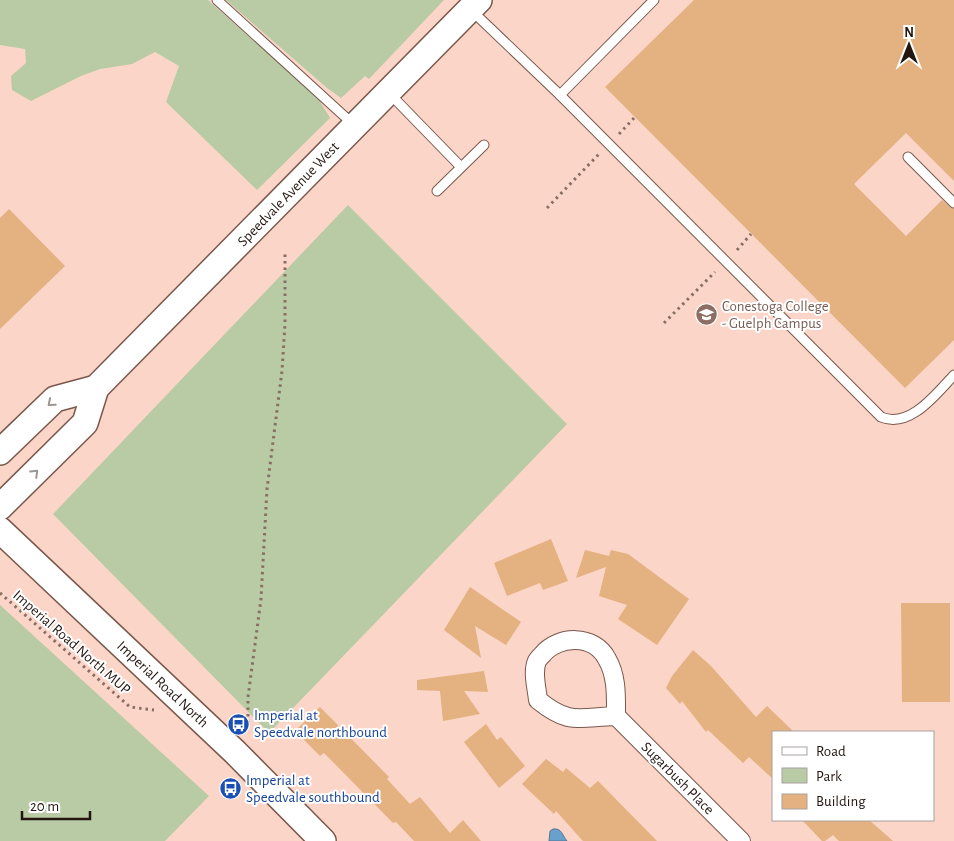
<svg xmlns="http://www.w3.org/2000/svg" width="954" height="841" font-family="'Alegreya Sans',sans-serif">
	<rect width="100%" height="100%" fill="#fbd5c7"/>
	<g fill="#b8cba5">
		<path d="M0,0H208L318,98L330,118L257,190L166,102L179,66L155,52L132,64L100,69L81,76L31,101L12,90L11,76L26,63L25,49L0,45Z"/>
		<path d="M226,0H444L369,79L365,76L341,98L327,88Z"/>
		<path d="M348,205L567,424L269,733L53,514Z"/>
		<path d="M0,605L209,796L165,841H0Z"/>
	</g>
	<path fill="#68a1cc" stroke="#537794" d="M553,829C562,828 562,835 567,841H549L550,831Z"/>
	<g fill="#e4b180">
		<path d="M694,0H954V181L906,133L854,184L906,236L942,200L950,207L954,209V340L905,388L605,87Z"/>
		<path d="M9,209L65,266L0,329V218Z"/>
		<path d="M551,539L568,581L543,590L540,583L507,596L494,563Z"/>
		<path d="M585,550L609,556L611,550L628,554L689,599L657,645L618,619L627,605L599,596L606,567L576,578Z"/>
		<path d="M470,587L521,622L506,645L475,626L481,658L444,630Z"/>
		<path d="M901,603H950V702H902Z"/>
		<path d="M693,650L711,666L756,717L767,706L794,732H773V779L749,757L743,763L708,730L706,732L682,701L680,704L666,688L672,676Z"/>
		<path d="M484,671L488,692L464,691L480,714L443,721L440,691L417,690V680Z"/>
		<path d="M320,707L389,777L387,779L410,804L420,797L450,833L463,820L481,841H414L396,822L393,823L330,759L324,753L320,756L304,740L306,737L298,728Z"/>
		<path d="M486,724L497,740L501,737L525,766L499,788L464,742Z"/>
		<path d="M546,759L563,772L566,768L590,788L598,781L657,841H583L556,811L554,814L522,784Z"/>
		<path d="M802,820H869L893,841H839L833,835L825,841H822Z"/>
	</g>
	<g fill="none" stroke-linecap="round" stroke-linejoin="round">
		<defs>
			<g id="lane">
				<path d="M217,0L354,125"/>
				<path d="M470,9L560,95L881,417C910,429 936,394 954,375"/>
				<path d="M390,94L461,167"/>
				<path d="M560,95L654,0"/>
				<path d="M908,157L954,203"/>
				<path d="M437,191L484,145"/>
			</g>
			<path id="street" d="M616,716C579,717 570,726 538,700C537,689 532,672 537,661C538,659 540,657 542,655C558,635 594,634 607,659C617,676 616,696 616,716L741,841"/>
			<g id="secondary">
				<path d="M0,452L55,399L96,388"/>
				<path d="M0,507L85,423L96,388L479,0"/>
				<path d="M0,530L235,752L323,841"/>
			</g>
		</defs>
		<use href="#lane" stroke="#79584c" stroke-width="11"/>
		<use href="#street" stroke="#79584c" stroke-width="20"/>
		<use href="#secondary" stroke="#79584c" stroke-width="28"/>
		<g stroke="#886f66" stroke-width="3" stroke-dasharray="2.5 4" stroke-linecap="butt">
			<path d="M619,134L635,117"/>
			<path d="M547,208L599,154"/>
			<path d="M737,250L751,234"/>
			<path d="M664,323L715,272"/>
			<path d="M0,593L130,707L154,710"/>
			<path d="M248,723V697L261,599L267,489L282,371L285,324V251"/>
		</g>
		<use href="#lane" stroke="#fff" stroke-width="9"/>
		<use href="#street" stroke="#fff" stroke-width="18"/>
		<use href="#secondary" stroke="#fff" stroke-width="25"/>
	</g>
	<defs><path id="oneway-chevron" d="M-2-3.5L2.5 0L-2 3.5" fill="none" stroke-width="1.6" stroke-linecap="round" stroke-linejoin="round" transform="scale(1.25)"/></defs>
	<g stroke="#9c9694">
		<use href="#oneway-chevron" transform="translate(51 403) rotate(140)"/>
		<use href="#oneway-chevron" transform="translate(35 473) rotate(-44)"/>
	</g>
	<defs>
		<symbol id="university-disc" viewBox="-11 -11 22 22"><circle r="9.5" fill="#8d6e63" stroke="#fff"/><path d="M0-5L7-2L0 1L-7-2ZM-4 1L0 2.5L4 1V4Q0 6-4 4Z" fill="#fff"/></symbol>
		<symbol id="bus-disc" viewBox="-11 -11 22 22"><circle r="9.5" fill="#1a4fb4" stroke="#fff"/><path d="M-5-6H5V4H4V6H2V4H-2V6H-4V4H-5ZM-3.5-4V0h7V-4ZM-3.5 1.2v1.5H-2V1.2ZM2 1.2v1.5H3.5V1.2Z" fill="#fff"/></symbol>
	</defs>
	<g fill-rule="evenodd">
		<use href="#university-disc" x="694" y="302" width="25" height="25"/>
		<use href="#bus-disc" x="226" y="712" width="25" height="25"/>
		<use href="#bus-disc" x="218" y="776" width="25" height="25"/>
	</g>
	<g text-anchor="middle" stroke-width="4" stroke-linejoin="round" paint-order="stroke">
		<g font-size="15" fill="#231611" stroke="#fff">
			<text transform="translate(288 194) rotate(-46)" y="5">Speedvale Avenue West</text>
			<text transform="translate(72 642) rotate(41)" y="5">Imperial Road North MUP</text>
			<text transform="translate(163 684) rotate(43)" y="5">Imperial Road North</text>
			<text transform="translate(678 778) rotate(45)" y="5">Sugarbush Place</text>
		</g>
		<g font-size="15" fill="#785e54" stroke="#fff" text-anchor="start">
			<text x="722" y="311">Conestoga College<tspan x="722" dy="17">- Guelph Campus</tspan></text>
		</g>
		<g font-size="15" fill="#164399" stroke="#fff" text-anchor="start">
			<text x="254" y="720">Imperial at<tspan x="254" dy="17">Speedvale northbound</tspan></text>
			<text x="246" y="785">Imperial at<tspan x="246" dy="17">Speedvale southbound</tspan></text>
		</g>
	</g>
	<rect x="772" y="731" width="162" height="90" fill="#ffffff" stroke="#a7a2a0"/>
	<rect x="782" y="747" width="25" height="8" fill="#ffffff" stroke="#a7a2a0"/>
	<text x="816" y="756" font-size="15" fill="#231611">Road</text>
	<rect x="782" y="768" width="25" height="15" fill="#b8cba5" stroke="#a7a2a0"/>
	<text x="816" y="781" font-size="15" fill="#231611">Park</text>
	<rect x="782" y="794" width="25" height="15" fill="#e4b180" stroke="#a7a2a0"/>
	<text x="816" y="806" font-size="15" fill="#231611">Building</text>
	<g transform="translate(909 45)" stroke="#ffffff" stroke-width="4" paint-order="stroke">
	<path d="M0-4L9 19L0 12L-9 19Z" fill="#231611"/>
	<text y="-8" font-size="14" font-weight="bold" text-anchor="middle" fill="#231611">N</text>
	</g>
	<path d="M22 811v8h68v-8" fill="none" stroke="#231611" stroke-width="2.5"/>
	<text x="30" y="811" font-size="15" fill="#231611" stroke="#ffffff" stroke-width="4" paint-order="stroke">20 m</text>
</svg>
